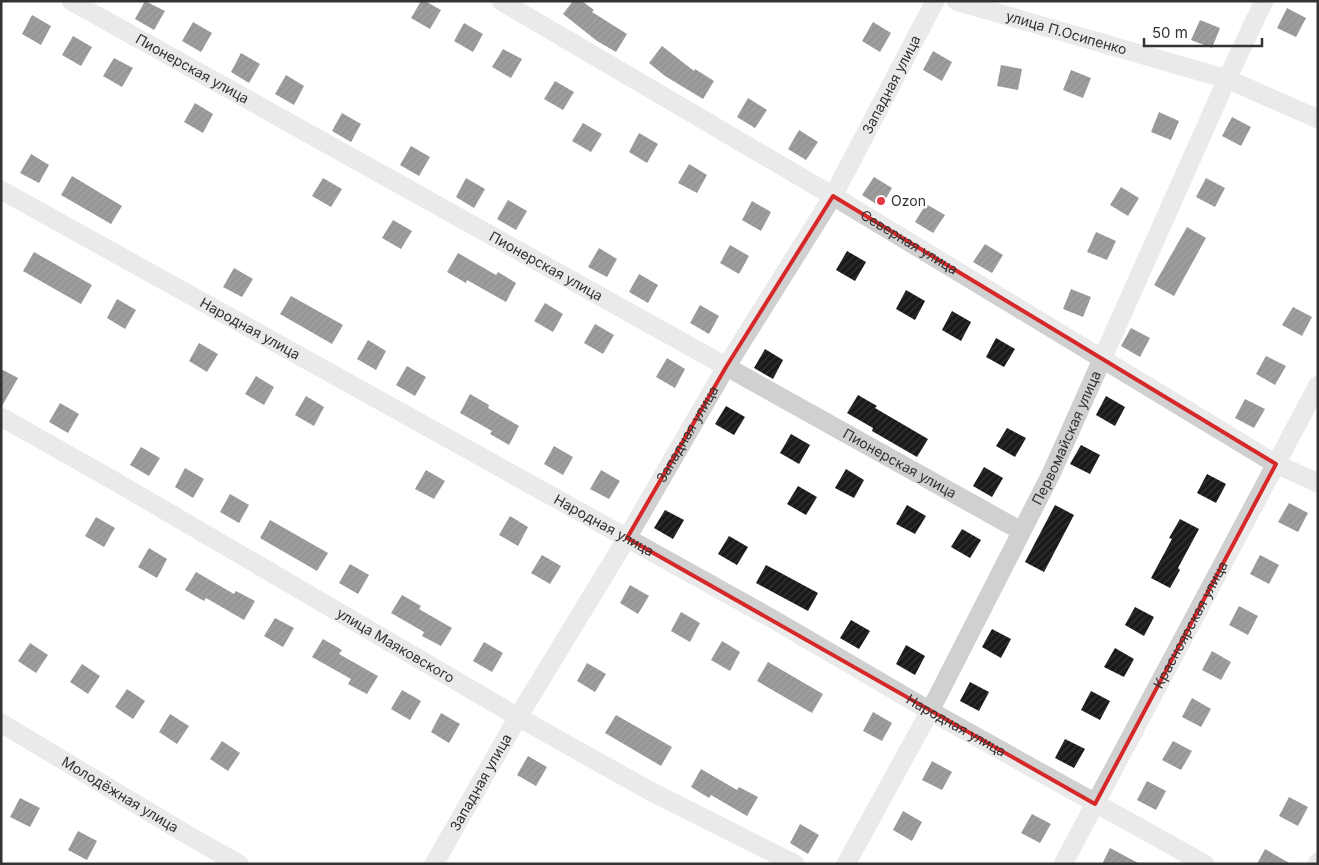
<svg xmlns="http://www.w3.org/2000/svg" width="1319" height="865" font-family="Inter,sans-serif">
	<defs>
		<pattern id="building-hatch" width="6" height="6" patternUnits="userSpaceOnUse" patternTransform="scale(1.25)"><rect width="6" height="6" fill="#1a1a1a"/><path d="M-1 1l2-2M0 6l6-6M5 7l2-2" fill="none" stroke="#333"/></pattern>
	</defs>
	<rect width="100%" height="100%" fill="#fff"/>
	<g fill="url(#building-hatch)">
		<path d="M145,1L165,11L154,30L135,19Z"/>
		<path d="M421,1H425L441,10L430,29L411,18Z"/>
		<path d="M573,1H582L594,10L592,12L627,34L616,52L597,41L563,14Z"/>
		<path d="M1287,8L1306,18L1296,37L1277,28Z"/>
		<path d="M32,15L51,26L41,45L22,34Z"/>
		<path d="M1200,20L1220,28L1212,48L1191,40Z"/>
		<path d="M193,22L212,33L201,52L182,41Z"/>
		<path d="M873,22L891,33L880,52L862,41Z"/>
		<path d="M464,23L483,34L473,52L454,41Z"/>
		<path d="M73,36L92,47L81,66L62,55Z"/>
		<path d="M662,46L694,71L695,69L714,81L703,99L665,76L649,63Z"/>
		<path d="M503,49L522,59L511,78L492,67Z"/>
		<path d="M933,51L952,62L942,81L923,70Z"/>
		<path d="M241,53L260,64L249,83L231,72Z"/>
		<path d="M114,58L133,68L122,87L103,76Z"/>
		<path d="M1001,65L1022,69L1018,90L997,86Z"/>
		<path d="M1071,70L1091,78L1083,98L1063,90Z"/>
		<path d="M286,75L304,86L294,105L275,94Z"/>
		<path d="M555,81L574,92L563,110L544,99Z"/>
		<path d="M748,98L767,110L755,128L737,117Z"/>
		<path d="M195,103L213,114L203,133L184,122Z"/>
		<path d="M1159,112L1179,121L1171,140L1151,132Z"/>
		<path d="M342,113L361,124L351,142L332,131Z"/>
		<path d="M1232,117L1251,127L1241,146L1222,136Z"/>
		<path d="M583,123L602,134L591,152L572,141Z"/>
		<path d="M799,130L818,142L806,160L788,149Z"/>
		<path d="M639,133L658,144L647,163L629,152Z"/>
		<path d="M411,146L430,157L419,176L400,165Z"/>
		<path d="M31,154L49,165L39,183L20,173Z"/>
		<path d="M689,164L707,175L697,193L678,183Z"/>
		<path d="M72,176L122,206L111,224L61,195Z"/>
		<path d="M874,177L892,188L881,207L862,195Z"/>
		<path d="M323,178L342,189L331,207L312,196Z"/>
		<path d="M466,178L485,189L474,208L456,197Z"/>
		<path d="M1206,178L1225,188L1215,207L1196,197Z"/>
		<path d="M1121,187L1139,198L1128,216L1110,205Z"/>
		<path d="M508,200L527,211L516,230L497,219Z"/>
		<path d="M752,201L771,212L761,231L742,220Z"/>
		<path d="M926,204L945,215L933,233L915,222Z"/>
		<path d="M393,220L412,231L401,249L382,238Z"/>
		<path d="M1187,227L1206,238L1174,296L1154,285Z"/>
		<path d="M1096,232L1116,241L1107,260L1087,252Z"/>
		<path d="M985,244L1003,255L992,273L973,262Z"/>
		<path d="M730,245L749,256L739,274L720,263Z"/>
		<path d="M599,248L617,259L607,277L588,267Z"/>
		<path d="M847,251L866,262L855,281L836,270Z"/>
		<path d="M34,252L92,285L81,304L23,271Z"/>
		<path d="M458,253L496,275L498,272L516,283L506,302L467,280L466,283L447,272Z"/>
		<path d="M234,268L253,279L242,297L223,287Z"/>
		<path d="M639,274L658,285L648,303L629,292Z"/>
		<path d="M1071,289L1091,297L1083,317L1063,309Z"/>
		<path d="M906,290L925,301L915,320L896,309Z"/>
		<path d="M291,296L343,325L332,344L280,314Z"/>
		<path d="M117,299L136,310L125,329L107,318Z"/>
		<path d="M545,303L563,314L553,332L534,321Z"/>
		<path d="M700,305L719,316L709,334L690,323Z"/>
		<path d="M1293,307L1312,317L1302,336L1282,325Z"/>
		<path d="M952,311L971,322L961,341L942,330Z"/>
		<path d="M595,324L614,335L603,354L584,343Z"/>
		<path d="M1131,328L1150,338L1140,357L1121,346Z"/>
		<path d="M996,338L1015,349L1004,367L986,357Z"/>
		<path d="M368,340L386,351L376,370L357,359Z"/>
		<path d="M199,343L218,354L207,372L189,361Z"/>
		<path d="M765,349L783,360L773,379L754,368Z"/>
		<path d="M1266,356L1286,366L1275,385L1256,374Z"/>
		<path d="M667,358L685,369L675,388L656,377Z"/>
		<path d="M407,366L426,377L415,396L396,385Z"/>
		<path d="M1,369L18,378L2,406H1Z"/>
		<path d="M256,376L274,387L264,405L245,394Z"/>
		<path d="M470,394L489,405L488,408L519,426L509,445L490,434L492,431L460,413Z"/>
		<path d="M858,395L877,406L875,408L928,439L917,457L872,431L873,428L847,413Z"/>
		<path d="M306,396L324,407L314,426L295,415Z"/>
		<path d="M1106,396L1125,407L1115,426L1096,415Z"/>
		<path d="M1245,399L1265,409L1254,428L1235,418Z"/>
		<path d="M60,403L79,414L68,433L49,422Z"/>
		<path d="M726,406L745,417L734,435L715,424Z"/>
		<path d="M1007,428L1026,438L1015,457L996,446Z"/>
		<path d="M791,434L810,445L799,464L780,453Z"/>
		<path d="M1081,445L1100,455L1090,474L1070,464Z"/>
		<path d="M554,446L573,457L563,475L544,464Z"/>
		<path d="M141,447L160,458L149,476L130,465Z"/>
		<path d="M984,467L1003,478L992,497L973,486Z"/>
		<path d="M185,468L204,479L193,498L175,487Z"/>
		<path d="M846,469L864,480L854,498L835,488Z"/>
		<path d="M426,470L445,481L434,499L415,489Z"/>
		<path d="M601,470L620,481L609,499L590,489Z"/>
		<path d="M1207,474L1226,484L1216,503L1197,493Z"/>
		<path d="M798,486L817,497L806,515L787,504Z"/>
		<path d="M230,494L249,505L239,523L220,512Z"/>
		<path d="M1289,503L1308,513L1298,532L1278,522Z"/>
		<path d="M907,505L926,516L915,534L896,524Z"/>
		<path d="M1055,505L1074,515L1044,572L1025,562Z"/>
		<path d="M665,510L684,520L673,539L654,528Z"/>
		<path d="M510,516L528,527L518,546L499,535Z"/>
		<path d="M96,517L115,528L104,547L85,536Z"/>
		<path d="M1180,519L1199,529L1178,568L1180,570L1170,588L1151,578L1172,539L1169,538Z"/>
		<path d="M270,520L328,553L317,571L260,538Z"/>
		<path d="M962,529L981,540L970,558L951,547Z"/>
		<path d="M729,536L748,547L737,565L718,554Z"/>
		<path d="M149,548L167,559L157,578L138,567Z"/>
		<path d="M542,555L561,566L550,584L531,573Z"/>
		<path d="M1260,555L1279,565L1269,584L1250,574Z"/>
		<path d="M350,564L369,575L358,594L339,583Z"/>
		<path d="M766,565L818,593L808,611L756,583Z"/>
		<path d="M196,572L234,594L236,591L255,601L244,620L206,598L204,601L185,590Z"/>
		<path d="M630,585L649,596L638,614L620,603Z"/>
		<path d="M402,595L421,606L419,609L452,628L441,646L422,636L424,632L391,613Z"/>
		<path d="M1239,606L1258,616L1248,635L1229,625Z"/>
		<path d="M1135,607L1154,617L1144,636L1125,625Z"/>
		<path d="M681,612L700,623L690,642L671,631Z"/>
		<path d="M275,618L294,628L283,647L264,636Z"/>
		<path d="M851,620L870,631L859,649L840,638Z"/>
		<path d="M992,629L1011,639L1001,658L982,647Z"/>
		<path d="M323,639L342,650L339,654L378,676L367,694L348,684L351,679L312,657Z"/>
		<path d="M722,641L740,652L730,671L711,660Z"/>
		<path d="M484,642L503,653L492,672L473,661Z"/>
		<path d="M30,643L48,655L36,673L18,661Z"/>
		<path d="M906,645L925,656L915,675L896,664Z"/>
		<path d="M1115,648L1134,659L1124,677L1104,667Z"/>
		<path d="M1212,651L1231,662L1221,680L1202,670Z"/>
		<path d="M768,662L823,694L812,713L757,681Z"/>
		<path d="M587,663L606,674L595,692L577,681Z"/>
		<path d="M82,664L100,676L88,694L70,682Z"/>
		<path d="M970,682L989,692L979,711L960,701Z"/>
		<path d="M127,689L145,701L133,719L115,707Z"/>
		<path d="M402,690L421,701L410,720L391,709Z"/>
		<path d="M1091,691L1110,701L1100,720L1081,710Z"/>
		<path d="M1192,698L1211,709L1201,727L1182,717Z"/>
		<path d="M873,712L892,723L882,741L863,731Z"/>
		<path d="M441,713L460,724L449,743L431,732Z"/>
		<path d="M170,714L189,726L177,744L159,732Z"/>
		<path d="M616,715L672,747L661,766L605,733Z"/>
		<path d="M1065,739L1085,749L1074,768L1055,758Z"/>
		<path d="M222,741L240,753L228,771L210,759Z"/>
		<path d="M1173,741L1192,751L1181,770L1162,760Z"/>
		<path d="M528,756L547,767L536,786L517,775Z"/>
		<path d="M932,761L952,772L942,790L922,780Z"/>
		<path d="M701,769L737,790L739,787L758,797L747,816L711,795L709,798L691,787Z"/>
		<path d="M1147,781L1166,791L1156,810L1137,800Z"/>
		<path d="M1289,797L1308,807L1298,826L1279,816Z"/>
		<path d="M20,798L40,808L30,827L10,817Z"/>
		<path d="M903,811L922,822L912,841L893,830Z"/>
		<path d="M1032,814L1051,824L1040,843L1021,833Z"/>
		<path d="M800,824L819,835L808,854L790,843Z"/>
		<path d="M78,831L97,841L87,860L68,850Z"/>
		<path d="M1110,848L1140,864H1102Z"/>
		<path d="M1265,849L1291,864H1257Z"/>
	</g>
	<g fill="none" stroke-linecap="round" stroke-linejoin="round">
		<g stroke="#d0d0d0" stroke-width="19">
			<path id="s1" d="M71,1L1021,531"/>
			<path id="s2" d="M501,1L833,196L1276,464L1318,483"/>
			<path id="s3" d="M956,1L1227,79L1318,119"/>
			<path id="s4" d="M1,190L771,618L930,711L1205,864"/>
			<path id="s5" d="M1,417L111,479L518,717L648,790L795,864"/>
			<path id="s6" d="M1,723L186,834L239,864"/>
			<path id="s7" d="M434,864L518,717L627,538L726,367L833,196L935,1"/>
			<path id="s8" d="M846,864L930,711L1051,474L1227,79L1264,1"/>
			<path id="s9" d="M1063,864L1318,385"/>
			<path d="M1317,864L1318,862"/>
		</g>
	</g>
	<path d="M0 0H1319V865H0ZM833,196L1276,464L1095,804L627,538L726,367Z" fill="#fff" fill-opacity=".55" fill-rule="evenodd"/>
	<path fill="none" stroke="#d62828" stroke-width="4" stroke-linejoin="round" d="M833,196L1276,464L1095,804L627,538L726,367Z"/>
	<circle fill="#e63946" stroke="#fff" stroke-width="2" cx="881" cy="201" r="5"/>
	<g text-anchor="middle" stroke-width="5" stroke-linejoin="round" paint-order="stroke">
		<g font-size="14" fill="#333" stroke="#fff">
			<text dy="5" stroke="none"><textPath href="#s3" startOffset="115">улица П.Осипенко</textPath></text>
			<text dy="5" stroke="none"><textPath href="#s1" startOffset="139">Пионерская улица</textPath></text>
			<text dy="5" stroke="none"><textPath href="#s7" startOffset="904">Западная улица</textPath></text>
			<text dy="5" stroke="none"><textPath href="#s2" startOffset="474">Северная улица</textPath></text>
			<text dy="5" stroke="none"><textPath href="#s1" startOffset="544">Пионерская улица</textPath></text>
			<text dy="5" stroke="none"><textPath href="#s4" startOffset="285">Народная улица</textPath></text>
			<text dy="5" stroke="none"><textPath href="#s7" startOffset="499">Западная улица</textPath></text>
			<text dy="5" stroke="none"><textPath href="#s8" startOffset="480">Первомайская улица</textPath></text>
			<text dy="5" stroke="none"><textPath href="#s1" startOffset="949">Пионерская улица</textPath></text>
			<text dy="5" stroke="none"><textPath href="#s4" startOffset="690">Народная улица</textPath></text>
			<text dy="5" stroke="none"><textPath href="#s9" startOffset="271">Красноярская улица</textPath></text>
			<text dy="5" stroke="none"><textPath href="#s5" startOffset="456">улица Маяковского</textPath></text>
			<text dy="5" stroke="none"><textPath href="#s4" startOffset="1095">Народная улица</textPath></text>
			<text dy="5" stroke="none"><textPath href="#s7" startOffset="94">Западная улица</textPath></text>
			<text dy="5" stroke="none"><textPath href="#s6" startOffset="139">Молодёжная улица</textPath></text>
		</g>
		<g font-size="14" fill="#333" stroke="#fff" text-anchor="start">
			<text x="891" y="206">Ozon</text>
		</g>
	</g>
	<rect width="1319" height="865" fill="none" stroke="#333333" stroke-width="5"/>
	<path d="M1144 38v8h118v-8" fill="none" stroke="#333333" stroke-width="2.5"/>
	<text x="1152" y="38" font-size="15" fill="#333333" stroke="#ffffff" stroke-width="4" paint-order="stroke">50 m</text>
</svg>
